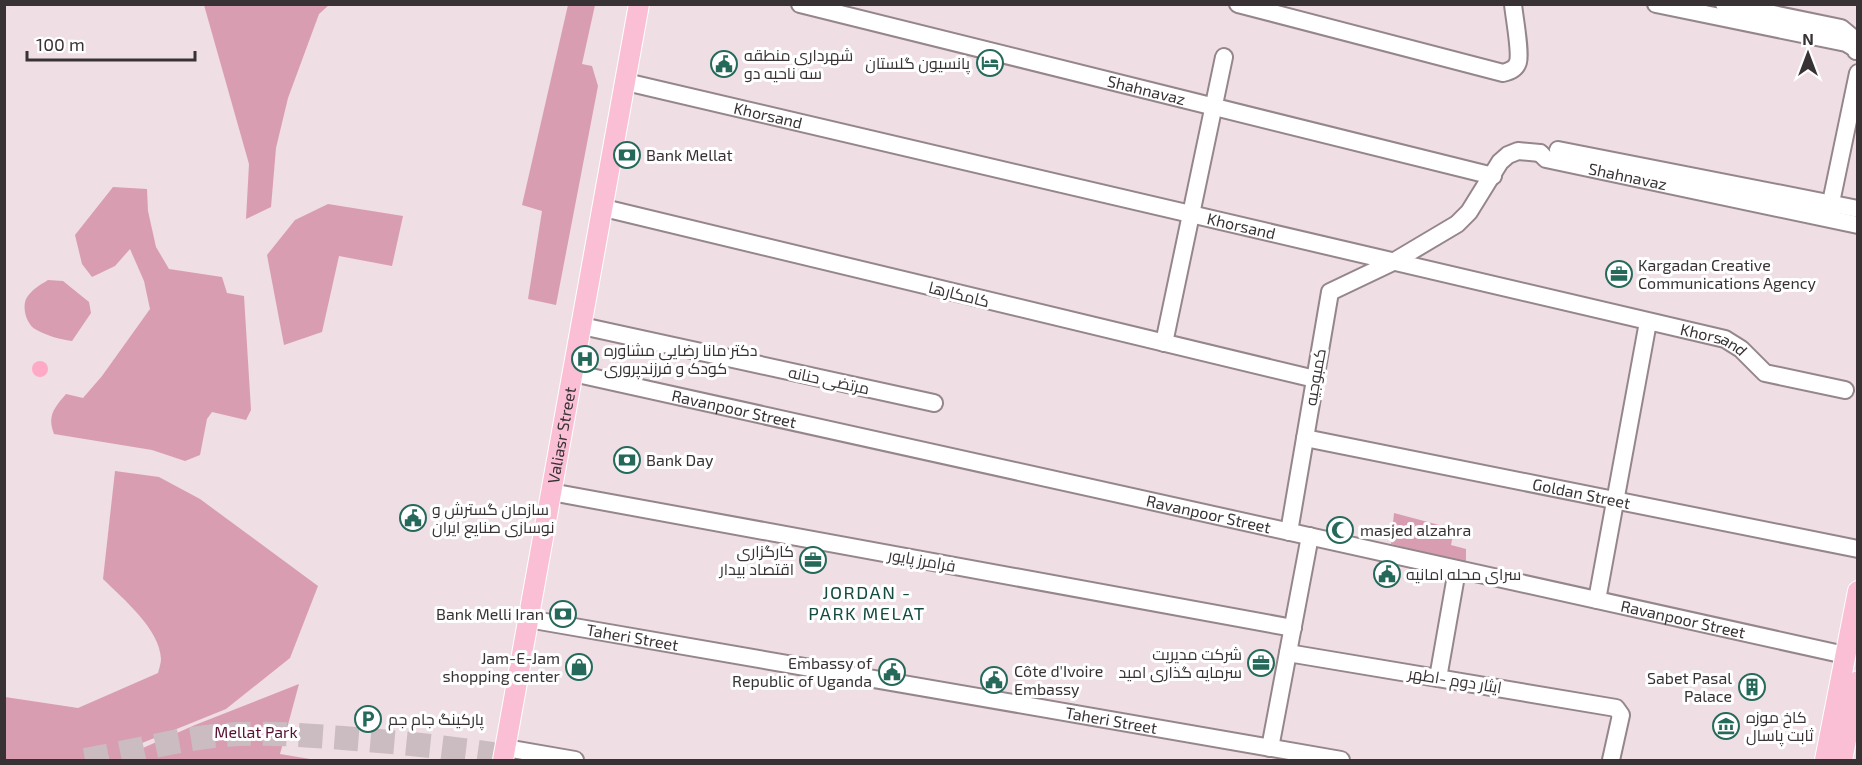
<svg xmlns="http://www.w3.org/2000/svg" width="1862" height="765" font-family="'Exo 2',Cairo,sans-serif">
	<rect width="100%" height="100%" fill="#efdee3"/>
	<g fill="#d99db1">
		<path d="M204,5H329L319,14L288,98L276,148L271,207L246,219L249,164Z"/>
		<path d="M568,5H595L582,64L592,66L598,86L556,305L528,299L542,211L522,205Z"/>
		<path d="M113,187L147,189L148,211L156,247L169,269L222,277L227,293L244,296L251,410L246,420L212,412L207,419L200,455L185,461L152,450L54,434C47,416 54,408 66,394L83,398L102,376L150,309L144,281L130,249L115,266L92,277L82,264L75,235Z"/>
		<path d="M328,204L403,216L392,266L339,256L322,332L284,345L267,255L295,220Z"/>
		<path d="M48,280L63,281L89,302L91,313L72,341C59,339 47,336 35,329C27,324 22,309 26,299C31,290 40,285 48,280Z"/>
		<path d="M115,471L159,477L200,499L318,586L290,658L226,709L142,743L127,755L195,725L299,684L280,754L316,760H5V697L78,708L158,673C159,669 161,663 161,659C160,629 123,599 103,579Z"/>
		<path d="M1394,513L1454,529L1451,545L1466,549V563L1391,544Z"/>
	</g>
	<circle fill="#feaac7" cx="40" cy="369" r="8"/>
	<g fill="none" stroke-linecap="round" stroke-linejoin="round">
		<path stroke="#cabcc0" stroke-width="24" stroke-dasharray="24 12" stroke-linecap="butt" d="M85,760C131,752 177,739 224,735C264,732 304,735 343,738C406,743 468,749 529,760"/>
		<defs>
			<g id="minor">
				<path id="s1" d="M800,4L1493,176"/>
				<path d="M1238,4L1503,73C1510,71 1516,69 1518,62C1521,52 1514,16 1513,4"/>
				<path d="M1656,4L1846,43L1856,49"/>
				<path d="M1724,4L1841,28L1853,38L1856,51"/>
				<path id="s2" d="M626,82L1725,339L1741,349L1765,373L1845,390"/>
				<path d="M1558,150L1858,209"/>
				<path id="s3" d="M1540,153L1546,159L1858,225"/>
				<path d="M604,208L1315,379"/>
				<path d="M1829,212L1858,73"/>
				<path d="M582,326L934,403"/>
				<path d="M1164,343L1224,57"/>
				<path id="s4" d="M573,373L1845,655"/>
				<path id="s5" d="M1305,438L1858,549"/>
				<path d="M551,492L1293,628"/>
				<path d="M1289,532L1330,292L1393,262L1457,224L1469,212L1500,162L1508,155L1518,151L1540,153"/>
				<path d="M1597,600L1648,322"/>
				<path id="s6" d="M528,619L1341,760"/>
				<path d="M1288,653L1616,708L1621,715L1611,760"/>
				<path d="M1438,678L1457,570"/>
				<path d="M506,748L575,760"/>
				<path d="M1270,748L1310,536"/>
			</g>
			<g id="major">
				<path id="s7" d="M503,760L639,4"/>
				<path d="M1825,760L1858,591"/>
				<path d="M1842,760L1858,681"/>
			</g>
		</defs>
		<use href="#minor" stroke="#95868b" stroke-width="20"/>
		<use href="#major" stroke="#fff" stroke-width="22"/>
		<use href="#minor" stroke="#fff" stroke-width="16"/>
		<use href="#major" stroke="#fbbfd5" stroke-width="20"/>
	</g>
	<defs>
		<symbol id="hotel-ring" viewBox="-11 -11 22 22"><circle r="9.5" fill="#fff" stroke="#24695a" stroke-width="1.5"/><path d="M-6-4.5h1.5V1H6V5H4.5V3h-9V5H-6ZM-4 0a1.8 1.8 0 1 1 3.6 0ZM.5 0V-2.5h3Q6-2.5 6 0Z" fill="#24695a"/></symbol>
		<symbol id="civic-ring" viewBox="-11 -11 22 22"><circle r="9.5" fill="#fff" stroke="#24695a" stroke-width="1.5"/><path d="M-.6-6.5H3V-4.5H.6V-3L4-1V1h2V6H-6V1h2V-1L-.6-3ZM-1.2 2.5V6h2.4V2.5Z" fill="#24695a"/></symbol>
		<symbol id="bank-ring" viewBox="-11 -11 22 22"><circle r="9.5" fill="#fff" stroke="#24695a" stroke-width="1.5"/><path d="M-6-4H6V4H-6ZM0-2.3a2.3 2.3 0 1 0 0 4.6a2.3 2.3 0 1 0 0-4.6Z" fill="#24695a"/></symbol>
		<symbol id="office-ring" viewBox="-11 -11 22 22"><circle r="9.5" fill="#fff" stroke="#24695a" stroke-width="1.5"/><path d="M-6-3h4V-5.5h4V-3h4V5H-6ZM-1-4.5V-3h2v-1.5ZM-6 0V1H6V0Z" fill="#24695a"/></symbol>
		<symbol id="hospital-ring" viewBox="-11 -11 22 22"><circle r="9.5" fill="#fff" stroke="#24695a" stroke-width="1.5"/><path d="M-5-5h3v3.5h4V-5h3V5h-3V1.5h-4V5h-3Z" fill="#24695a"/></symbol>
		<symbol id="mosque-ring" viewBox="-11 -11 22 22"><circle r="9.5" fill="#fff" stroke="#24695a" stroke-width="1.5"/><path d="M3.5-4.9A6 6 0 1 0 3.5 4.9A5 5 0 1 1 3.5-4.9Z" fill="#24695a"/></symbol>
		<symbol id="shop-ring" viewBox="-11 -11 22 22"><circle r="9.5" fill="#fff" stroke="#24695a" stroke-width="1.5"/><path d="M-5-2.5h2.3a2.7 3.5 0 0 1 5.4 0H5L5.5 6h-11ZM-1.5-2.5h3a1.5 2.3 0 0 0-3 0Z" fill="#24695a"/></symbol>
		<symbol id="building-ring" viewBox="-11 -11 22 22"><circle r="9.5" fill="#fff" stroke="#24695a" stroke-width="1.5"/><path d="M-4-6H4V6H1V3H-1V6H-4ZM-2.5-4.3h1.7v1.8h-1.7ZM.8-4.3h1.7v1.8H.8ZM-2.5-1h1.7V.8h-1.7ZM.8-1h1.7V.8H.8Z" fill="#24695a"/></symbol>
		<symbol id="parking-ring" viewBox="-11 -11 22 22"><circle r="9.5" fill="#fff" stroke="#24695a" stroke-width="1.5"/><path d="M-3.5-5.5H1a3.5 3.5 0 0 1 0 7H-1V5.5H-3.5ZM-1-3.4V-.6H.8a1.4 1.4 0 0 0 0-2.8Z" fill="#24695a"/></symbol>
		<symbol id="museum-ring" viewBox="-11 -11 22 22"><circle r="9.5" fill="#fff" stroke="#24695a" stroke-width="1.5"/><path d="M0-6L6-3V-2H-6V-3ZM-5-1h2V3h-2ZM-1-1h2V3h-2ZM3-1h2V3H3ZM-6 4H6V6H-6Z" fill="#24695a"/></symbol>
	</defs>
	<g fill-rule="evenodd">
		<use href="#hotel-ring" x="975" y="48" width="30" height="30"/>
		<use href="#civic-ring" x="709" y="49" width="30" height="30"/>
		<use href="#bank-ring" x="612" y="140" width="30" height="30"/>
		<use href="#office-ring" x="1604" y="259" width="30" height="30"/>
		<use href="#hospital-ring" x="570" y="344" width="30" height="30"/>
		<use href="#bank-ring" x="612" y="445" width="30" height="30"/>
		<use href="#civic-ring" x="398" y="503" width="30" height="30"/>
		<use href="#mosque-ring" x="1325" y="515" width="30" height="30"/>
		<use href="#office-ring" x="798" y="545" width="30" height="30"/>
		<use href="#civic-ring" x="1372" y="559" width="30" height="30"/>
		<use href="#bank-ring" x="548" y="599" width="30" height="30"/>
		<use href="#office-ring" x="1246" y="648" width="30" height="30"/>
		<use href="#shop-ring" x="564" y="652" width="30" height="30"/>
		<use href="#civic-ring" x="877" y="657" width="30" height="30"/>
		<use href="#civic-ring" x="979" y="665" width="30" height="30"/>
		<use href="#building-ring" x="1737" y="672" width="30" height="30"/>
		<use href="#parking-ring" x="353" y="704" width="30" height="30"/>
		<use href="#museum-ring" x="1711" y="711" width="30" height="30"/>
	</g>
	<g text-anchor="middle" stroke-width="6" stroke-linejoin="round" paint-order="stroke">
		<g font-size="16" fill="#383234" stroke="#fff" text-anchor="start">
			<text x="744" y="61">شهرداری منطقه<tspan x="744" dy="18">سه ناحیه دو</tspan></text>
			<text x="970" y="69" text-anchor="end">پانسیون گلستان</text>
			<text x="646" y="161">Bank Mellat</text>
			<text x="1638" y="271">Kargadan Creative<tspan x="1638" dy="18">Communications Agency</tspan></text>
			<text x="604" y="356">دکتر مانا رضایی مشاوره<tspan x="604" dy="18">کودک و فرزندپروری</tspan></text>
			<text x="646" y="466">Bank Day</text>
			<text x="432" y="515">سازمان گسترش و<tspan x="432" dy="18">نوسازی صنایع ایران</tspan></text>
			<text x="1360" y="536">masjed alzahra</text>
			<text x="794" y="557" text-anchor="end">کارگزاری<tspan x="794" dy="18">اقتصاد بیدار</tspan></text>
			<text x="1406" y="580">سرای محله امانیه</text>
			<text x="544" y="620" text-anchor="end">Bank Melli Iran</text>
			<text x="1242" y="660" text-anchor="end">شرکت مدیریت<tspan x="1242" dy="18">سرمایه گذاری امید</tspan></text>
			<text x="560" y="664" text-anchor="end">Jam-E-Jam<tspan x="560" dy="18">shopping center</tspan></text>
			<text x="872" y="669" text-anchor="end">Embassy of<tspan x="872" dy="18">Republic of Uganda</tspan></text>
			<text x="1014" y="677">Côte d'Ivoire<tspan x="1014" dy="18">Embassy</tspan></text>
			<text x="1732" y="684" text-anchor="end">Sabet Pasal<tspan x="1732" dy="18">Palace</tspan></text>
			<text x="1746" y="723">کاخ موزه<tspan x="1746" dy="18">ثابت پاسال</tspan></text>
			<text x="388" y="725">پارکینگ جام جم</text>
		</g>
		<g font-size="16" fill="#383234" stroke="#fff">
			<text dy="6" stroke="none"><textPath href="#s1" startOffset="357">Shahnavaz</textPath></text>
			<text dy="6" stroke="none"><textPath href="#s2" startOffset="146">Khorsand</textPath></text>
			<text dy="6" stroke="none"><textPath href="#s3" startOffset="92">Shahnavaz</textPath></text>
			<text dy="6" stroke="none"><textPath href="#s2" startOffset="632">Khorsand</textPath></text>
			<text transform="translate(959 294) rotate(14)" y="6">کامکارها</text>
			<text dy="6" stroke="none"><textPath href="#s2" startOffset="1118">Khorsand</textPath></text>
			<text transform="translate(1315 377) rotate(-80)" y="6">کمبوجیه</text>
			<text transform="translate(829 380) rotate(12)" y="6">مرتضی حنانه</text>
			<text dy="6" stroke="none"><textPath href="#s4" startOffset="165">Ravanpoor Street</textPath></text>
			<text dy="6" stroke="none"><textPath href="#s7" startOffset="330">Valiasr Street</textPath></text>
			<text dy="6" stroke="none"><textPath href="#s5" startOffset="282">Goldan Street</textPath></text>
			<text dy="6" stroke="none"><textPath href="#s4" startOffset="651">Ravanpoor Street</textPath></text>
			<text transform="translate(922 560) rotate(10)" y="6">فرامرز پایور</text>
			<text dy="6" stroke="none"><textPath href="#s4" startOffset="1137">Ravanpoor Street</textPath></text>
			<text dy="6" stroke="none"><textPath href="#s6" startOffset="106">Taheri Street</textPath></text>
			<text transform="translate(1455 680) rotate(9)" y="6">ایثار دوم -اطهر</text>
			<text dy="6" stroke="none"><textPath href="#s6" startOffset="592">Taheri Street</textPath></text>
		</g>
		<g font-size="16" fill="#591032" stroke="#fff">
			<text x="256" y="738">Mellat Park</text>
		</g>
		<g font-size="18" letter-spacing="1.5" fill="#134b40" stroke="#fff">
			<text x="867" y="599">JORDAN -<tspan x="867" dy="21">PARK MELAT</tspan></text>
		</g>
	</g>
	<rect width="1862" height="765" fill="none" stroke="#383234" stroke-width="12"/>
	<g transform="translate(1808 54)" stroke="#ffffff" stroke-width="4.5" paint-order="stroke">
	<path d="M0-4.5L10 22L0 15L-10 22Z" fill="#383234"/>
	<text y="-9" font-size="16" font-weight="bold" text-anchor="middle" fill="#383234">N</text>
	</g>
	<path d="M27 51v9h168v-9" fill="none" stroke="#383234" stroke-width="3"/>
	<text x="36" y="51" font-size="18" fill="#383234" stroke="#ffffff" stroke-width="4.5" paint-order="stroke">100 m</text>
</svg>
